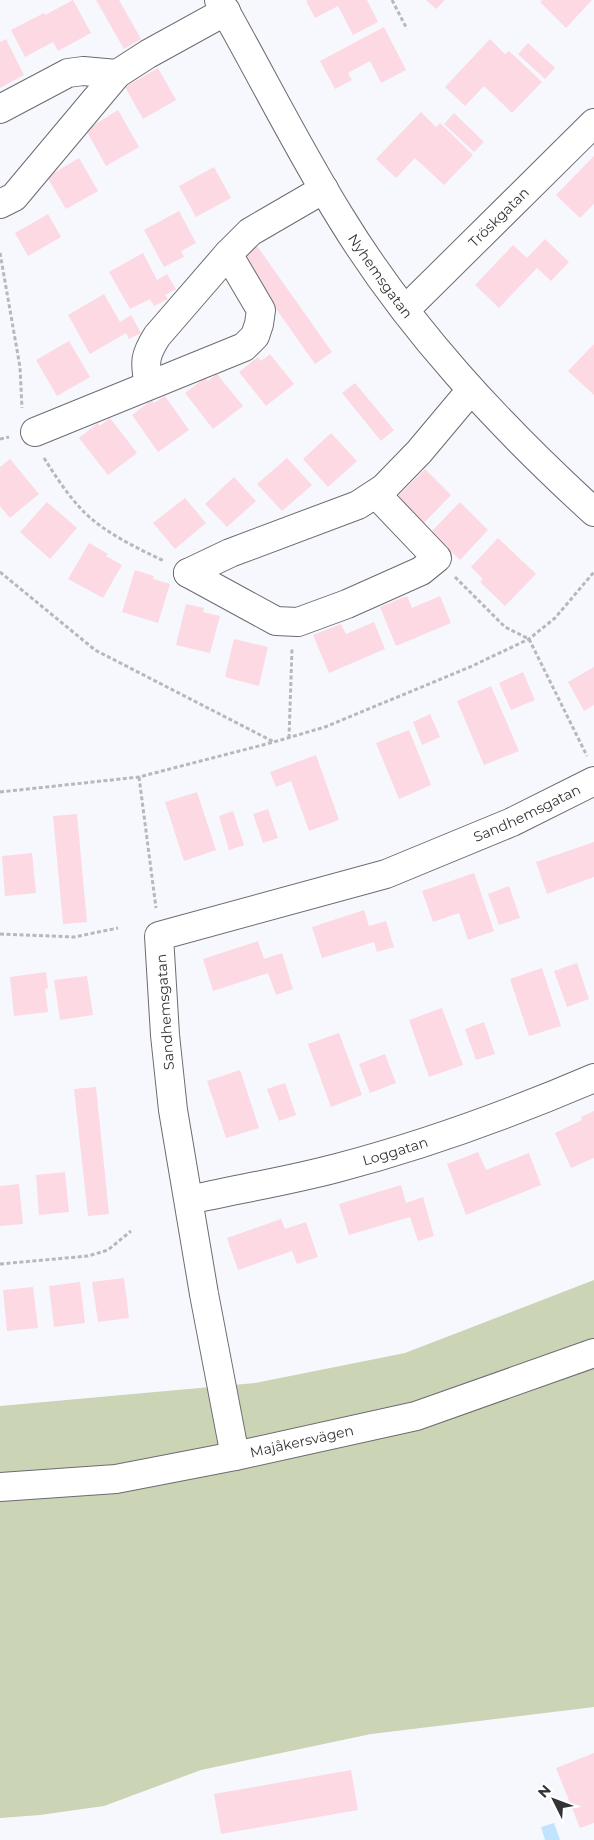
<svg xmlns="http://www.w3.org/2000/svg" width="594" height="1840" font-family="Montserrat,sans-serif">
	<rect width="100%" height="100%" fill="#f7f8fd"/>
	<path fill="#cbd4b4" d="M594,1280V1707L371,1734L201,1770L104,1806L40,1815L0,1818V1406L255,1383L405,1353Z"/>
	<path fill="#c0e4fd" d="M554,1823L560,1840H545L541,1827Z"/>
	<g fill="#fcd9e3">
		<path d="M73,0L91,33L58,51L53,42L25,57L11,30L44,13L45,15Z"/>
		<path d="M96,0H119L141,39L124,49Z"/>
		<path d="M308,0H367L378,22L353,35L338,6L315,18L306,1Z"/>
		<path d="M426,0H445L436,9Z"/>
		<path d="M542,0H592L566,28L540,2Z"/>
		<path d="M384,27L406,70L381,83L370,61L348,73L352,80L335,89L320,61Z"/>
		<path d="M6,39L24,75L0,88V42Z"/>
		<path d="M490,39L505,54L509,51L542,82L512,113L484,86L465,106L445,87Z"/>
		<path d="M528,43L555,68L545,79L518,54Z"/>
		<path d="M158,68L176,100L143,119L125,87Z"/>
		<path d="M118,110L139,147L106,166L86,130Z"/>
		<path d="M421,112L436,127L440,123L473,155L444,185L415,158L396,178L376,159Z"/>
		<path d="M454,113L484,142L474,152L444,124Z"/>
		<path d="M594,156V204L580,218L556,195Z"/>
		<path d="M79,158L98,191L66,209L47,177Z"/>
		<path d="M214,167L231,198L196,217L179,186Z"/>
		<path d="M179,211L196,243L181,251L184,257L164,267L144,230Z"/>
		<path d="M48,214L61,237L28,256L15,233Z"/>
		<path d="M545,239L569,262L551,281L537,268L499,308L475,285L513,245L527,258Z"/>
		<path d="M255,243L332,352L315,364L238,255Z"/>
		<path d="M143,253L157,280L167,274L176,289L165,295L168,299L154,306L150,299L130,309L109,272Z"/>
		<path d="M104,294L120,322L131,315L141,333L129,339L126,333L90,354L68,315Z"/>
		<path d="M69,341L90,377L57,396L36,360Z"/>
		<path d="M594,344V395L568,371Z"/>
		<path d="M270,354L294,384L266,406L239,372L258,357L261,361Z"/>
		<path d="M217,374L243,406L213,429L185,393L205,378L208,381Z"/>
		<path d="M355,383L394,430L381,441L342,393Z"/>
		<path d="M165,396L189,430L158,452L132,415L152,400L154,403Z"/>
		<path d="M110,418L137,453L108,475L79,438L98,423L100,426Z"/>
		<path d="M331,433L357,461L328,487L303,459Z"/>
		<path d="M287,458L312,485L282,511L257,484Z"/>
		<path d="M10,459L39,494L10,518L0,506V467Z"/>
		<path d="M425,469L451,495L423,524L396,498Z"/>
		<path d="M234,477L256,501L227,527L205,504Z"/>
		<path d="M185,498L206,523L175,549L153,523Z"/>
		<path d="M47,502L77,528L50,559L20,532Z"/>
		<path d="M460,502L488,530L460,560L431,532Z"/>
		<path d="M498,538L536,574L505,606L480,582L483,579L471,567Z"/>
		<path d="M89,543L108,554L106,556L122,565L103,598L68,579Z"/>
		<path d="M135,570L154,576L153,579L170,584L158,623L122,612Z"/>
		<path d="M407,596L412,608L440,596L451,623L396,646L380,607Z"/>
		<path d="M186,604L204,608L203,612L220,616L210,653L176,645Z"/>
		<path d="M374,622L385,649L329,673L313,635L341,624L346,634Z"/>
		<path d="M234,639L268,647L259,686L225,677Z"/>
		<path d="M594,667V705L584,711L568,682Z"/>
		<path d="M523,672L535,700L511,710L499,683Z"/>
		<path d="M491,686L519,751L484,765L457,701Z"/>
		<path d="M430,714L440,737L422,745L413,722Z"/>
		<path d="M409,730L431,785L399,799L376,743Z"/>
		<path d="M316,755L339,820L309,831L291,781L276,787L270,772Z"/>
		<path d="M197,792L216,850L184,861L165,802Z"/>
		<path d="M268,809L278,838L263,843L253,814Z"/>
		<path d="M233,811L244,845L229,850L219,816Z"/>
		<path d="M77,814L87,922L63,924L53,816Z"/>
		<path d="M594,842V877L547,894L536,862Z"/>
		<path d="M32,853L36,893L5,896L2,856Z"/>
		<path d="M474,873L494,931L468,940L459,913L433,922L422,891Z"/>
		<path d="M509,886L520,918L499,925L488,894Z"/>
		<path d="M364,910L369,926L386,921L394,947L377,952L374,942L322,958L312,927Z"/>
		<path d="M258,941L264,959L282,953L293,989L276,995L268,973L213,991L203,959Z"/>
		<path d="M577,963L589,999L567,1007L554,971Z"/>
		<path d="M542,968L561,1026L529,1036L510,979Z"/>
		<path d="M46,972L48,988L45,989L48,1012L14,1016L10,977Z"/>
		<path d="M87,976L93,1015L60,1020L54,980Z"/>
		<path d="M442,1008L463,1065L429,1077L409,1020Z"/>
		<path d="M484,1022L495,1054L476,1060L465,1029Z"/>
		<path d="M339,1033L362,1095L331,1107L308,1044Z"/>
		<path d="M385,1054L396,1083L370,1093L359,1064Z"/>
		<path d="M240,1070L259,1128L226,1138L207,1081Z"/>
		<path d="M285,1083L296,1115L279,1121L267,1089Z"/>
		<path d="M96,1087L109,1214L88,1216L74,1089Z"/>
		<path d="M594,1111V1158L571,1168L555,1133L582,1120L581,1117Z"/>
		<path d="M478,1152L486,1170L529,1153L541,1185L466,1215L447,1164Z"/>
		<path d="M65,1172L69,1212L39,1215L36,1175Z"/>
		<path d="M19,1184L23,1224L0,1226V1186Z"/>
		<path d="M401,1185L406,1203L423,1197L434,1236L418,1241L410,1217L349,1235L339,1204Z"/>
		<path d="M281,1219L285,1229L306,1222L318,1257L297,1264L292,1251L238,1270L227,1238Z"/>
		<path d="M124,1278L129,1318L98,1322L92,1282Z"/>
		<path d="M80,1282L85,1323L54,1327L49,1286Z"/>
		<path d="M33,1287L38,1328L7,1331L3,1290Z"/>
		<path d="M594,1753V1823L580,1828L556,1768Z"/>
		<path d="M351,1770L358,1810L221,1834L214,1794Z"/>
	</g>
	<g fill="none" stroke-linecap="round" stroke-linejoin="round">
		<defs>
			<g id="street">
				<path id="s1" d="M219,0C260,72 297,147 341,218C409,329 498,424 594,512"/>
				<path d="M0,109L68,73L83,71L117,74"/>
				<path d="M0,204L14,197L117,74L148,54L226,11"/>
				<path id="s2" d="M405,310L594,123"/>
				<path d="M149,384C144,362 145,355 157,336L228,254"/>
				<path d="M35,432L244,347L255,336L259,324L261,310L228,254L250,232L324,189"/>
				<path d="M188,573L276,621L298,622L347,604L421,571L437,558L376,494"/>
				<path d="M188,573L230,553L358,505L384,488L419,452L471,390"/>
				<path id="s3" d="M189,1200C238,1189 288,1181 337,1168C425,1145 510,1114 594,1078"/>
				<path id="s4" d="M235,1456L204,1294L173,1110L165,1035L159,936L386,874L512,822L594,781"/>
				<path id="s5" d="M0,1487L116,1479L235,1456L416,1416L594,1353"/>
			</g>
		</defs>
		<use href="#street" stroke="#6b6c70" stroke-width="30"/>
		<g stroke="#b7b8bc" stroke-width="3" stroke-dasharray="4 2.5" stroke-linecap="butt">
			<path d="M392,0L407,29"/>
			<path d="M0,253L20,367L22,408"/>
			<path d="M0,439L9,437"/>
			<path d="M44,458C56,477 69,497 85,513C107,534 137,548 164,561"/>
			<path d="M0,572L95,650L274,742"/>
			<path d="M455,577L505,627L529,639L587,756"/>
			<path d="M289,738L292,649"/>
			<path d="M139,777L156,908"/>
			<path d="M0,792L139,777L274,742L325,727L470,667L529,639L555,618L594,572"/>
			<path d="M0,934L74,937L118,928"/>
			<path d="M0,1264L88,1256L108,1250L131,1231"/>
		</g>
		<use href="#street" stroke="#fff" stroke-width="28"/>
	</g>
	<g text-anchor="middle" stroke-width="4" stroke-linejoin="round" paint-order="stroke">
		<g font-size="14" fill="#333335" stroke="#fff">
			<text dy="5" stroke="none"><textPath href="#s2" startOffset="132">Tröskgatan</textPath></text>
			<text dy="5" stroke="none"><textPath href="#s1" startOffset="320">Nyhemsgatan</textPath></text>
			<text dy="5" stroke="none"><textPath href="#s4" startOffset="915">Sandhemsgatan</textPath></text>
			<text transform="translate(165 1012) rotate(-94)" y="5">Sandhemsgatan</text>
			<text dy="5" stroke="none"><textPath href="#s3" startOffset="212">Loggatan</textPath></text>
			<text dy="5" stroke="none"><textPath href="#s5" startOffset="306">Majåkersvägen</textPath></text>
		</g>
	</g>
	<g transform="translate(554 1800) rotate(312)" stroke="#ffffff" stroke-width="4" paint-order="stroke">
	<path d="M0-4L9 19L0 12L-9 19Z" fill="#333335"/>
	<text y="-8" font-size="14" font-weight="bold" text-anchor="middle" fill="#333335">N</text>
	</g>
</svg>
